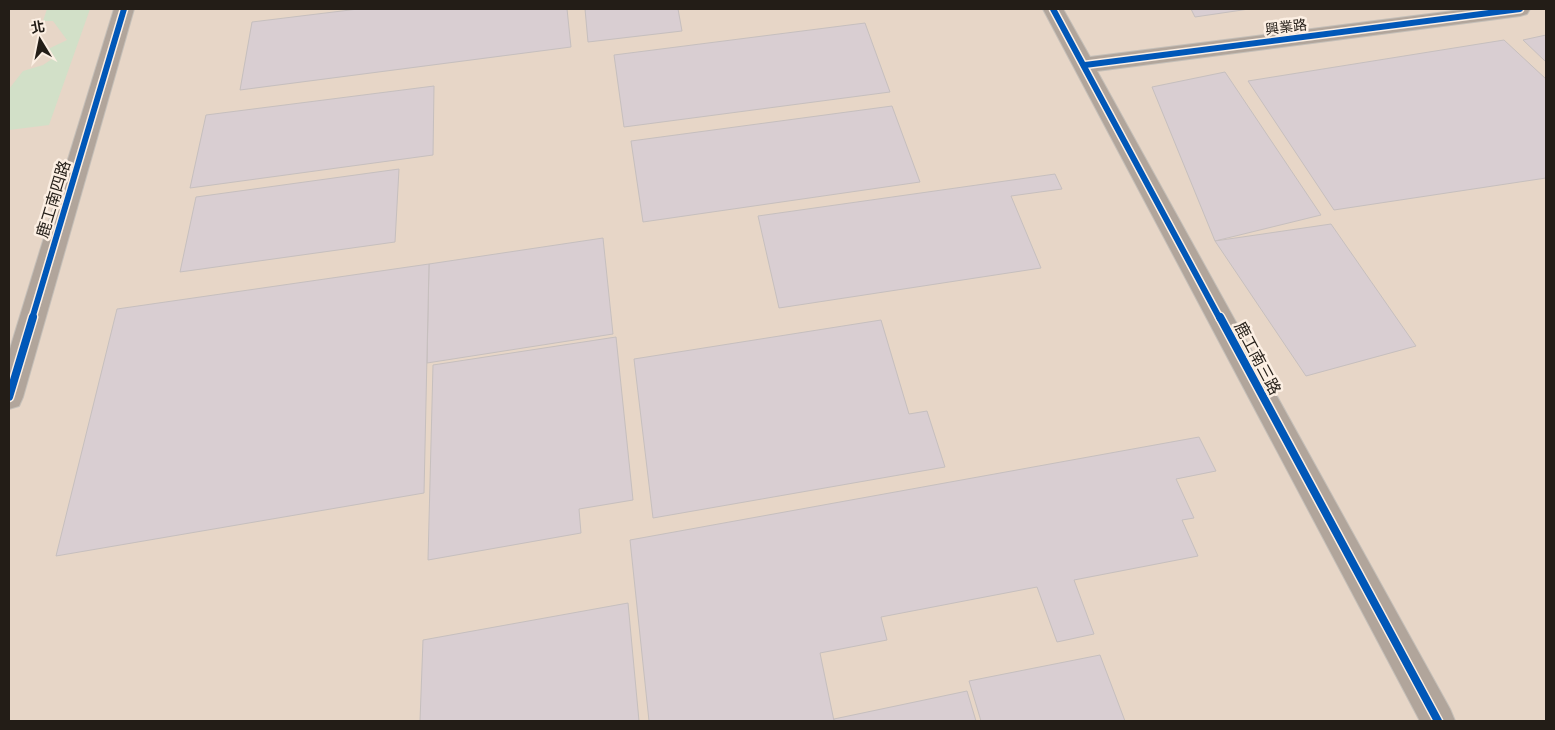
<svg xmlns="http://www.w3.org/2000/svg" width="1555" height="730" font-family="'Zilla Slab','Noto Sans TC',serif">
	<rect width="100%" height="100%" fill="#ebe2d9"/>
	<rect fill="#e7d6c7" x="9" y="9" width="1537" height="712"/>
	<path fill="#d2e0c8" d="M47,9H90L49,125L9,130V89L23,71L43,65L52,59L42,52L67,40L53,21H43Z"/>
	<g fill="#d9ced2" stroke="#c6bfbe">
		<path d="M358,9H567L571,47L240,90L252,22Z"/>
		<path d="M585,9H678L682,31L588,42Z"/>
		<path d="M1191,9H1249L1195,17Z"/>
		<path d="M865,23L890,92L624,127L614,55Z"/>
		<path d="M1546,35V62L1523,40Z"/>
		<path d="M1504,40L1546,79V178L1334,210L1248,81Z"/>
		<path d="M1225,72L1321,215L1215,241L1152,87Z"/>
		<path d="M434,86L433,155L190,188L206,115Z"/>
		<path d="M892,106L920,182L643,222L631,141Z"/>
		<path d="M399,169L395,242L180,272L196,197Z"/>
		<path d="M1055,174L1062,189L1011,196L1041,268L779,308L758,216Z"/>
		<path d="M1331,224L1416,346L1306,376L1215,241Z"/>
		<path d="M603,238L613,334L427,363L429,264Z"/>
		<path d="M429,264L424,493L56,556L117,309Z"/>
		<path d="M881,320L909,414L927,411L945,467L653,518L634,359Z"/>
		<path d="M616,337L633,500L579,509L581,533L428,560L433,365Z"/>
		<path d="M1199,437L1216,471L1176,479L1194,518L1182,520L1198,556L1074,580L1094,634L1057,642L1037,587L881,617L887,640L820,653L834,721H649L630,540Z"/>
		<path d="M628,603L639,721H420L423,640Z"/>
		<path d="M1100,655L1125,721H981L969,681Z"/>
		<path d="M967,691L976,721H834V719Z"/>
	</g>
	<g fill="none" stroke-linecap="round" stroke-linejoin="round">
		<defs>
			<g id="street">
				<path d="M114,9H134L23,397L19,406L9,409V352Z"/>
				<path d="M1043,9H1063L1090,57L1469,9H1530L1527,14L1520,16L1097,71L1450,709L1455,721H1420Z"/>
			</g>
		</defs>
		<use href="#street" stroke="#c5bfb8" stroke-width="2"/>
		<use href="#street" fill="#b1a59b" fill-rule="evenodd"/>
		<defs>
			<g id="cycleway-far1">
				<path d="M1053,9L1220,319"/>
				<path d="M1085,65L1520,9"/>
				<path d="M32,319L124,9"/>
			</g>
			<g id="cycleway">
				<path d="M1220,317L1438,721"/>
				<path d="M9,397L33,317"/>
			</g>
		</defs>
		<use href="#cycleway-far1" stroke="#fcefe3" stroke-width="9"/>
		<use href="#cycleway" stroke="#fcefe3" stroke-width="11"/>
		<use href="#cycleway-far1" stroke="#0057b8" stroke-width="6"/>
		<use href="#cycleway" stroke="#0057b8" stroke-width="8"/>
	</g>
	<g text-anchor="middle" stroke-width="5" stroke-linejoin="round" paint-order="stroke">
		<g font-size="14" fill="#231d17" stroke="#fcefe3">
			<text transform="translate(1286 27) rotate(-7)" y="5">興業路</text>
		</g>
		<g font-size="16" fill="#231d17" stroke="#fcefe3">
			<text transform="translate(53 199) rotate(-73)" y="6">鹿工南四路</text>
			<text transform="translate(1258 358) rotate(62)" y="6">鹿工南三路</text>
		</g>
	</g>
	<rect width="1555" height="730" fill="none" stroke="#231d17" stroke-width="20"/>
	<g transform="translate(40 40) rotate(350)" stroke="#fcefe3" stroke-width="4" paint-order="stroke">
	<path d="M0-4L9 19L0 12L-9 19Z" fill="#231d17"/>
	<text y="-8" font-size="14" font-weight="bold" text-anchor="middle" fill="#231d17">北</text>
	</g>
</svg>
